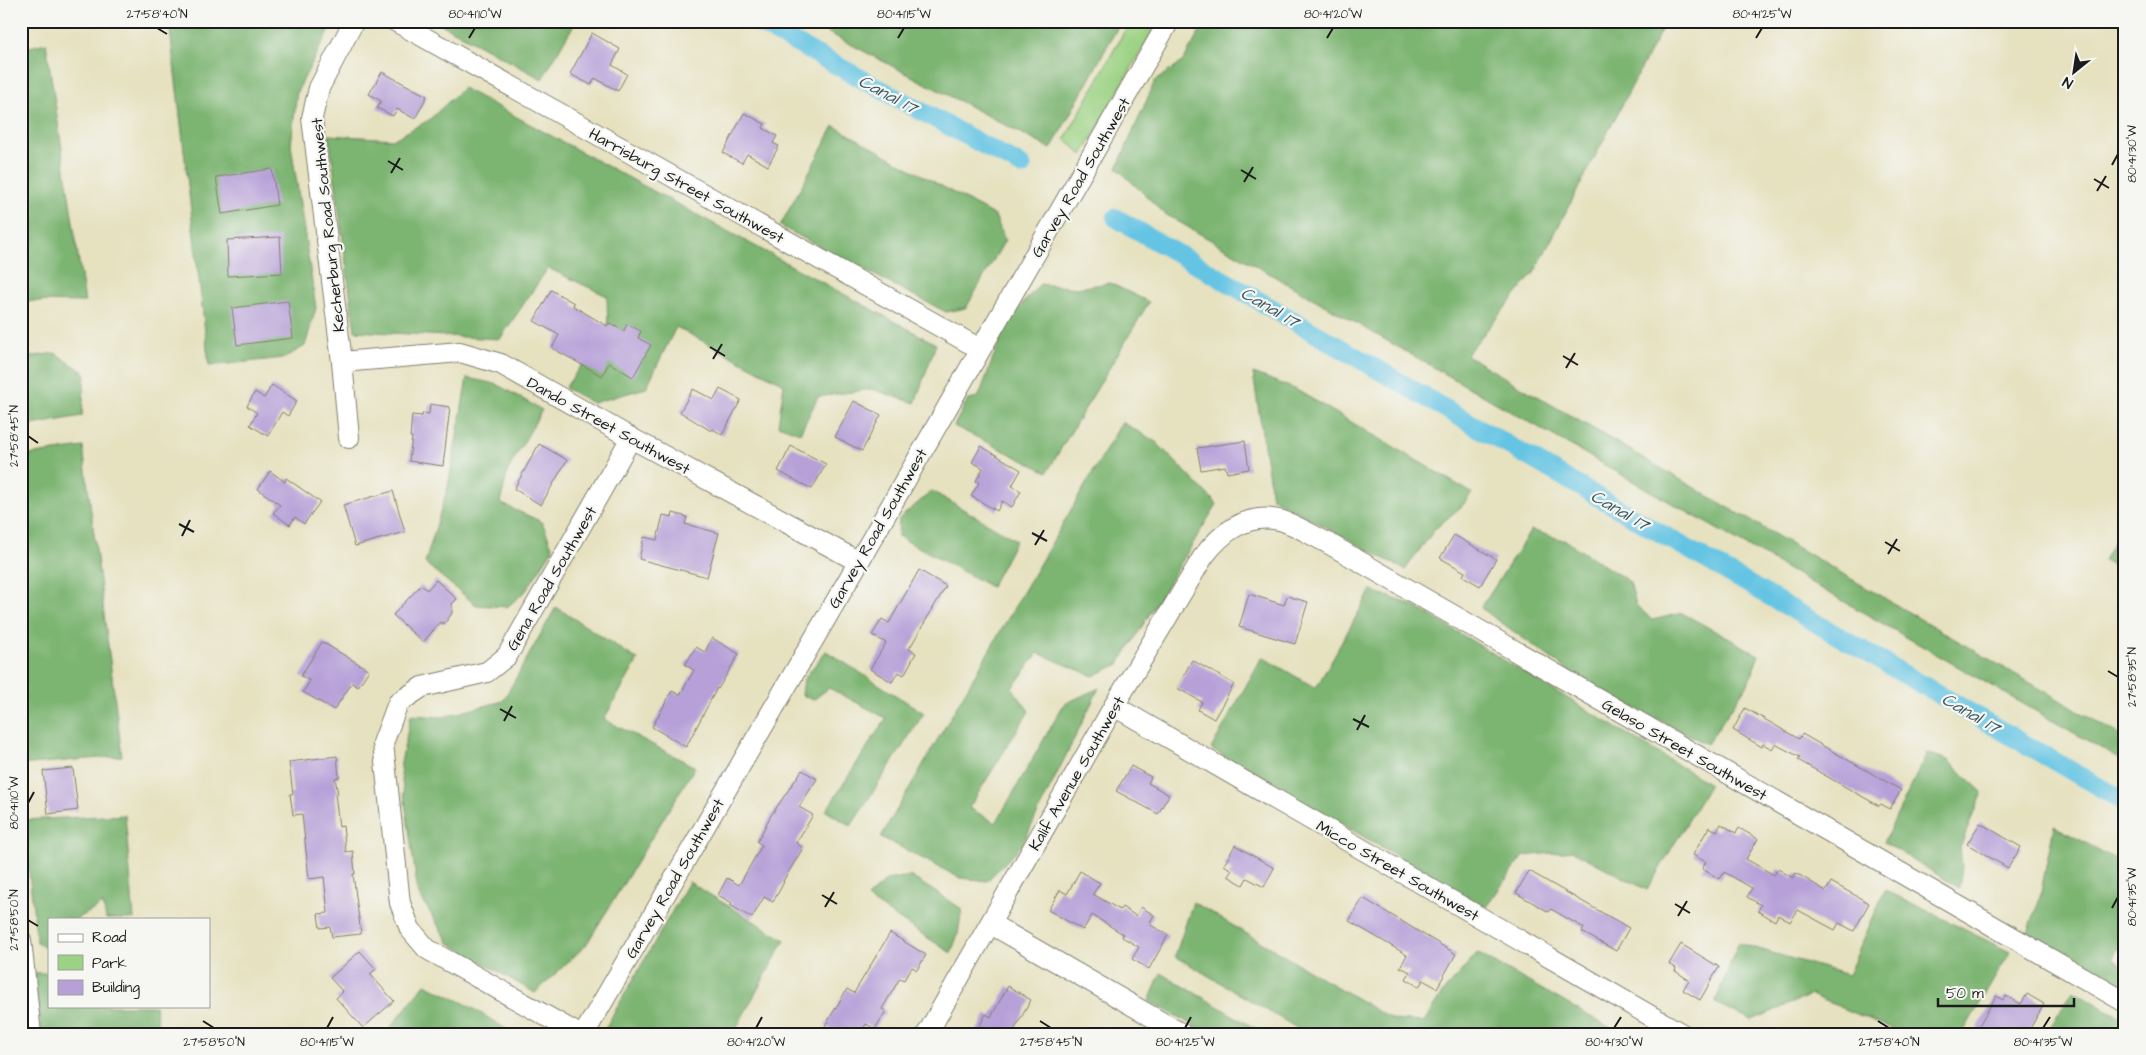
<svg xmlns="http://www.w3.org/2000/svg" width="2146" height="1055" font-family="'Architects Daughter',sans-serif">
	<rect width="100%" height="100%" fill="#f6f6f2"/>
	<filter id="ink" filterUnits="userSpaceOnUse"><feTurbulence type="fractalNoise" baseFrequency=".02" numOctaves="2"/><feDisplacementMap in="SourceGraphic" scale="10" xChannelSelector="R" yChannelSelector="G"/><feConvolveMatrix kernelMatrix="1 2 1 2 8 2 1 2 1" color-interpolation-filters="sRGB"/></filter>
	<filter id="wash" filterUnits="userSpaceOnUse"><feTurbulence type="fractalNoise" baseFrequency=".0096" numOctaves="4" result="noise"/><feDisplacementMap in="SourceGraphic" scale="20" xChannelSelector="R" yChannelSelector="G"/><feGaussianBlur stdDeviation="1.12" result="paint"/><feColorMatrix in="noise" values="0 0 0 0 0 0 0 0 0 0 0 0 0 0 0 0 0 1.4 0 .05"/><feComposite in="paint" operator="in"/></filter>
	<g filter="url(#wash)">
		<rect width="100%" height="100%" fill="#e6e1bf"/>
		<path fill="#9bd283" stroke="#5c7750" d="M1130,21H1158L1082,155L1065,139Z"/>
		<g fill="#7cb471" stroke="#4c6846">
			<path d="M169,21H331L332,24L297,92L291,145L316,308L305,346L284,358L209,366Z"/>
			<path d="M441,21H576L542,79L439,23Z"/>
			<path d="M806,21H1121L1051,149Z"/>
			<path d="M1206,21H1666L1534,273L1466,355L2125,738V762L1165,214L1117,168L1155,81L1183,61Z"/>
			<path d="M46,43L85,302L21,301V49Z"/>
			<path d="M463,88L936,344L915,403L871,389L818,397L800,433L778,425L784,384L676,327L646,388L593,403L565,388L608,328L607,296L548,268L500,339L355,331L329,135L394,139L429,120Z"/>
			<path d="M834,126L995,216L1005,240L966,308L946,312L780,226Z"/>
			<path d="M1110,283L1149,302L1047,472L954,426L967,401L979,396L1007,321L1040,284L1076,288Z"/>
			<path d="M55,353L85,373L82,416L21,427V358Z"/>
			<path d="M1253,373L1295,389L1472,493L1462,506L1435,529L1405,570L1272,498Z"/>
			<path d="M467,378L496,384L542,410L508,470L500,503L542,522L553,549L525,592L507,607L476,605L425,563L448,487Z"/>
			<path d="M1122,422L1156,442L1217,504L1119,664L1093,676L1038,653L1012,688L1029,711L969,808L996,823L1064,704L1099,688L1022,845L987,881L960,878L881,837Z"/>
			<path d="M83,447L122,756L21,765V456Z"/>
			<path d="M932,491L1016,540L991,587L898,536L899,519Z"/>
			<path d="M2125,524V572L2104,560Z"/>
			<path d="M1531,530L1566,541L1630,582L1636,605L1652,620L1682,613L1759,655L1748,684L1707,744L1587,684L1481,608Z"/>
			<path d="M1371,590L1414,606L1710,784L1647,890L1573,851L1523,856L1486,907L1211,749L1262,657L1316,688Z"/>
			<path d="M556,607L638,660L604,719L695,767L586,945L535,993L449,943L418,893L400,767L411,715L443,717L503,701Z"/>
			<path d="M826,651L924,713L851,826L826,811L886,718L829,688L813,700L802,695L804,679Z"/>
			<path d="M1927,753L1948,760L1982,792L1960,848L1962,866L1959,888L1884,842Z"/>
			<path d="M125,815L134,919H106L103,904L77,919H49V944L45,947L37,943L23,820Z"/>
			<path d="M2054,826L2125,864V934L2112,958L2125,967V991L2028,933L2040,897Z"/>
			<path d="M910,876L962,909L958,934L951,953L867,898L886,880Z"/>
			<path d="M689,882L785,940L733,1034H602Z"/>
			<path d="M1885,890L2010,952L1962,1034H1905L1811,995L1752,1020L1715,1003L1738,943L1848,975Z"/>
			<path d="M1193,902L1393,1020L1424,1022L1443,992L1477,953L1621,1034H1424L1421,1032L1420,1034H1307L1175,956Z"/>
			<path d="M34,973H49V1006H155L158,1026L168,1034H42Z"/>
			<path d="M1161,973L1265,1034H1209L1149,1001Z"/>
			<path d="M425,984L466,1004L514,1034H385Z"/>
			<path d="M2073,990L2125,1020V1034H2046Z"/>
		</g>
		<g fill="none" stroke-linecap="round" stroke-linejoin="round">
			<g stroke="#65c4e3" stroke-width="19">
				<path d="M755,21L1022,166"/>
				<path d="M1116,218L2125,802"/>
			</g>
		</g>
		<g id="blocks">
			<g fill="#b7a0d8">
				<path d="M592,33L620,49L612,65L627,74L618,91L595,78L591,85L570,74Z"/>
				<path d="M382,72L427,96L415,119L397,109L393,116L377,108L381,101L369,94Z"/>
				<path d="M744,113L765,124L763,128L777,136L773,143L779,146L768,166L747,154L742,163L723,153Z"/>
				<path d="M272,169L277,205L222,214L216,177Z"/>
				<path d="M280,237L282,273L228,276L227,240Z"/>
				<path d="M551,290L574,303L573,306L607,326L609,323L624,331L627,324L641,331L638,338L651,345L633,377L609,363L602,376L552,348L559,335L534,321Z"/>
				<path d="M288,301L293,338L237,345L232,308Z"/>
				<path d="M272,385L297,401L288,416L282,412L268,436L250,425L257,413L247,406L255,392L264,398Z"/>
				<path d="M693,389L714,400L720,389L741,400L722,435L713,429L711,431L680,412Z"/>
				<path d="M854,401L881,415L862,451L835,437Z"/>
				<path d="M430,404L450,407L443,466L409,461L412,437H410L412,415L422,416L423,413L429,414Z"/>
				<path d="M1245,441L1249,469L1227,473L1225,466L1201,470L1197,448Z"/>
				<path d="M539,444L567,460L541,505L514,489Z"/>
				<path d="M791,446L826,464L812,489L778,471Z"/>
				<path d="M981,446L1021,470L1012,486L1021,491L1012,507L1002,501L997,511L971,496L979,483L976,481L983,468L972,462Z"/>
				<path d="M270,471L285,482L286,478L320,502L304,524L295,517L290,525L273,513L280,505L258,489Z"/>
				<path d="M393,491L405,532L355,546L343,505Z"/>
				<path d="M673,513L687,517L685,524L719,533L707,577L639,559L644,537L657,540L663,515L672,517Z"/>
				<path d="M1454,535L1496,559L1480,586L1463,576L1465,572L1440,558Z"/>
				<path d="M919,570L946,586L909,649L916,653L904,675L898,672L892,682L870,669L886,643L872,635L882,619L889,623Z"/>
				<path d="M436,580L457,599L452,604V613L445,623H440L423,642L393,615L421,585L427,590Z"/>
				<path d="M1249,594L1284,605L1287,596L1308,602L1295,644L1239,627Z"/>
				<path d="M712,638L739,654L718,689L717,688L686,747L652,727L672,691L680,695L694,670L685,665L696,647L705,652Z"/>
				<path d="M322,642L369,670L358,687L352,683L334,710L303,692L310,681L301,676Z"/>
				<path d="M1192,660L1234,684L1214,719L1198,710L1202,702L1177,688Z"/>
				<path d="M1745,708L1799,739L1802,734L1901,790L1890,809L1881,804L1879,806L1798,760L1800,757L1775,744L1772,749L1763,744L1762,747L1733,730Z"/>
				<path d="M337,756L339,777L335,778L338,794L335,793L339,827L343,826L346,852L353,851L355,874H353L361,934L332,937L330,927L320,928L318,914L328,913L324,877L309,879L302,814L293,815L290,794H293L289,762Z"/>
				<path d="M1131,766L1151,777L1148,783L1169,795L1158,814L1116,791Z"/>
				<path d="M73,768L78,810L48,814L43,771Z"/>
				<path d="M802,770L817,779L799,807L813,815L796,843L803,848L783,881L784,882L773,902L764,897L752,918L730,905L732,903L718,895L727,878L739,885L762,845L757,842L770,817Z"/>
				<path d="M1980,823L2021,847L2008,868L1967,844Z"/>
				<path d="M1721,824L1736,833L1739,828L1758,839L1746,859L1774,875L1778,869L1793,878L1796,873L1826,891L1831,882L1869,903L1854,931L1839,923L1835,930L1798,910L1790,922L1778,915L1775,921L1758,911L1761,905L1747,897L1752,888L1724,872L1720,879L1702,869L1706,862L1693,855L1709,827L1717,831Z"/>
				<path d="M1235,845L1274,868L1264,887L1247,878L1243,885L1228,876L1232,870L1224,865Z"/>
				<path d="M1080,871L1100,883L1093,894L1120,910L1122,907L1136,916L1141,907L1154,915L1149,924L1168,935L1149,969L1132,959L1139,947L1122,937L1123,934L1092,915L1083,930L1048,910L1060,890L1067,894Z"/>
				<path d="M1529,871L1629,928L1616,951L1582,932L1584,928L1551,909L1549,912L1516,893Z"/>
				<path d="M1363,898L1456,954L1437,988L1423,980L1419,987L1406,979L1410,972L1400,967L1407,955L1349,921Z"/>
				<path d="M890,933L926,955L917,970L912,967L904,980L900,978L882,1009L886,1011L875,1029L866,1024L860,1034H838L825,1026L847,989L854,993Z"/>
				<path d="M1681,944L1719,967L1700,1000L1683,990L1689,980L1675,971L1676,968L1669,964Z"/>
				<path d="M360,951L376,969L370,974L394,1001L363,1028L336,998L343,992L330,978Z"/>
				<path d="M1008,986L1031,1000L1012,1034H975L986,1014L991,1017Z"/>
				<path d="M2027,994L2044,1004L2027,1034H1985L1977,1029L1996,996L2003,1000L2006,996L2021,1004Z"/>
			</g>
		</g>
	</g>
	<g filter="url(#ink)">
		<use href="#blocks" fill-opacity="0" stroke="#817e6e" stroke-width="1"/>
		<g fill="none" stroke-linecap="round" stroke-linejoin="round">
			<defs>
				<g id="minor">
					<path d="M395,21L980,349"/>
					<path d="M342,362L460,352L501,364L631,438L859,562"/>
					<path d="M349,438L342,362L312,118L319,88L354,21"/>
					<path d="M1114,706L1682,1034"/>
					<path d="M991,924L1182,1034"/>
					<path d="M21,940L31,1034"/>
					<path d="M578,1034L427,949L410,929L400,903L383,743L398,703L422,687L487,672L507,656L631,438"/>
					<path d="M584,1034L854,570L1169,21"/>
					<path d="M927,1034L1114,706L1203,557C1222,532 1246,513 1279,520C1293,523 1313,536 1326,542L2125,1002"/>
				</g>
			</defs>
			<use href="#minor" stroke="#817e6e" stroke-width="22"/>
			<use href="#minor" stroke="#fff" stroke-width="20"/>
		</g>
	</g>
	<path fill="none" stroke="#1c1c1c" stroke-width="2" d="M157,28L167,34M469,38L475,28M898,38L904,28M1327,38L1333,28M1756,38L1762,28M388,161L403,170M2112,165L2118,154M1241,170L1256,179M391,173L400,158M2094,179L2109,188M1244,182L1253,167M2097,191L2106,176M710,347L725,356M1563,356L1578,365M713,359L722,344M1566,368L1575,353M28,436L38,443M179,524L194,532M1032,533L1047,541M182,536L190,520M1885,542L1900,551M1035,545L1044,530M1888,554L1897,539M2108,671L2118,677M500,709L516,718M1353,719L1369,727M504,721L512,706M1357,730L1365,715M28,803L34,792M822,895L837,904M1675,904L1690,913M825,907L834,892M2112,908L2118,897M1678,916L1687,901M28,920L38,926M203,1021L214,1028M1040,1021L1051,1028M1878,1021L1889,1028M327,1028L333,1017M756,1028L762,1017M1185,1028L1191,1017M1614,1028L1621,1017M2043,1028L2050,1017"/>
	<g text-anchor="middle" stroke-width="4.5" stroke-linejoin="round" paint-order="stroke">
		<g font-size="16" fill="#1c1c1c" stroke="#f6f6f2">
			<text transform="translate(1080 177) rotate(-60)" y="6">Garvey Road Southwest</text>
			<text transform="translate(687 185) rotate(29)" y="6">Harrisburg Street Southwest</text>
			<text transform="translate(327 225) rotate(-96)" y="6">Kecherburg Road Southwest</text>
			<text transform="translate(609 425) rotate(29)" y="6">Dando Street Southwest</text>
			<text transform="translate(877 528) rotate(-60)" y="6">Garvey Road Southwest</text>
			<text transform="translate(551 578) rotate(-60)" y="6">Gena Road Southwest</text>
			<text transform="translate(1685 749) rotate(30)" y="6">Gelaso Street Southwest</text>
			<text transform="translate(1076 773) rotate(-60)" y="6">Kalif Avenue Southwest</text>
			<text transform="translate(1398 870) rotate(30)" y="6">Micco Street Southwest</text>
			<text transform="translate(674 878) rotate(-60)" y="6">Garvey Road Southwest</text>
		</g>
		<g font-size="18" font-style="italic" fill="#365762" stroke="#f6f6f2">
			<text transform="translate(888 94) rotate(28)" y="6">Canal 17</text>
			<text transform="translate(1270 307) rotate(30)" y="6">Canal 17</text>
			<text transform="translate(1620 510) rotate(30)" y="6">Canal 17</text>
			<text transform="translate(1971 713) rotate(30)" y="6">Canal 17</text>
		</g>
	</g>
	<rect width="2146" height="1055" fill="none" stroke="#f6f6f2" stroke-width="55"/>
	<rect x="48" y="918" width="162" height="90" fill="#f6f6f2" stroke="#9f9f9c"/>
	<rect x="58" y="934" width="25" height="8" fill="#ffffff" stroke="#9f9f9c"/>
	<text x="92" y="942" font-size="15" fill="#1c1c1c">Road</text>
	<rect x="58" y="955" width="25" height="15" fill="#9bd283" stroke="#9f9f9c"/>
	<text x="92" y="968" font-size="15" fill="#1c1c1c">Park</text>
	<rect x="58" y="980" width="25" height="15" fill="#b7a0d8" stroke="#9f9f9c"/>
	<text x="92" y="992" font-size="15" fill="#1c1c1c">Building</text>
	<g transform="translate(2074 72) rotate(210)" stroke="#f6f6f2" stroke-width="4" paint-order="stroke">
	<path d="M0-4L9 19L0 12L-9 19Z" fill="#1c1c1c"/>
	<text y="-8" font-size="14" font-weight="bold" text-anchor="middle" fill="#1c1c1c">N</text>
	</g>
	<path d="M1938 998v8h136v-8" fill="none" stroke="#1c1c1c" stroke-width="2.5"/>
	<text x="1946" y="998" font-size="15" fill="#1c1c1c" stroke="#f6f6f2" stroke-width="4" paint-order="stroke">50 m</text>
	<rect x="28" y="28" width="2090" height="1000" fill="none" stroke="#1c1c1c" stroke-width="2"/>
	<g font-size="12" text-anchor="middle" fill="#1c1c1c">
		<text x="157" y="18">27°58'40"N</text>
		<text x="475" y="18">80°41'10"W</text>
		<text x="904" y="18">80°41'15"W</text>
		<text x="1333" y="18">80°41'20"W</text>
		<text x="1762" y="18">80°41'25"W</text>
		<text transform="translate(2132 154) rotate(-90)" y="4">80°41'30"W</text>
		<text transform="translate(14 436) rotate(-90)" y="4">27°58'45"N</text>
		<text transform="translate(2132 677) rotate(-90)" y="4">27°58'35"N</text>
		<text transform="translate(14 803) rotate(-90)" y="4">80°41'10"W</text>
		<text transform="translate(2132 897) rotate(-90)" y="4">80°41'35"W</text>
		<text transform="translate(14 920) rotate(-90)" y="4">27°58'50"N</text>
		<text x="214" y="1046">27°58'50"N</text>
		<text x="327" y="1046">80°41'15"W</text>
		<text x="756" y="1046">80°41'20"W</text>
		<text x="1051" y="1046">27°58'45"N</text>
		<text x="1185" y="1046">80°41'25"W</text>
		<text x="1614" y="1046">80°41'30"W</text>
		<text x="1889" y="1046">27°58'40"N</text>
		<text x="2043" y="1046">80°41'35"W</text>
	</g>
</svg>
